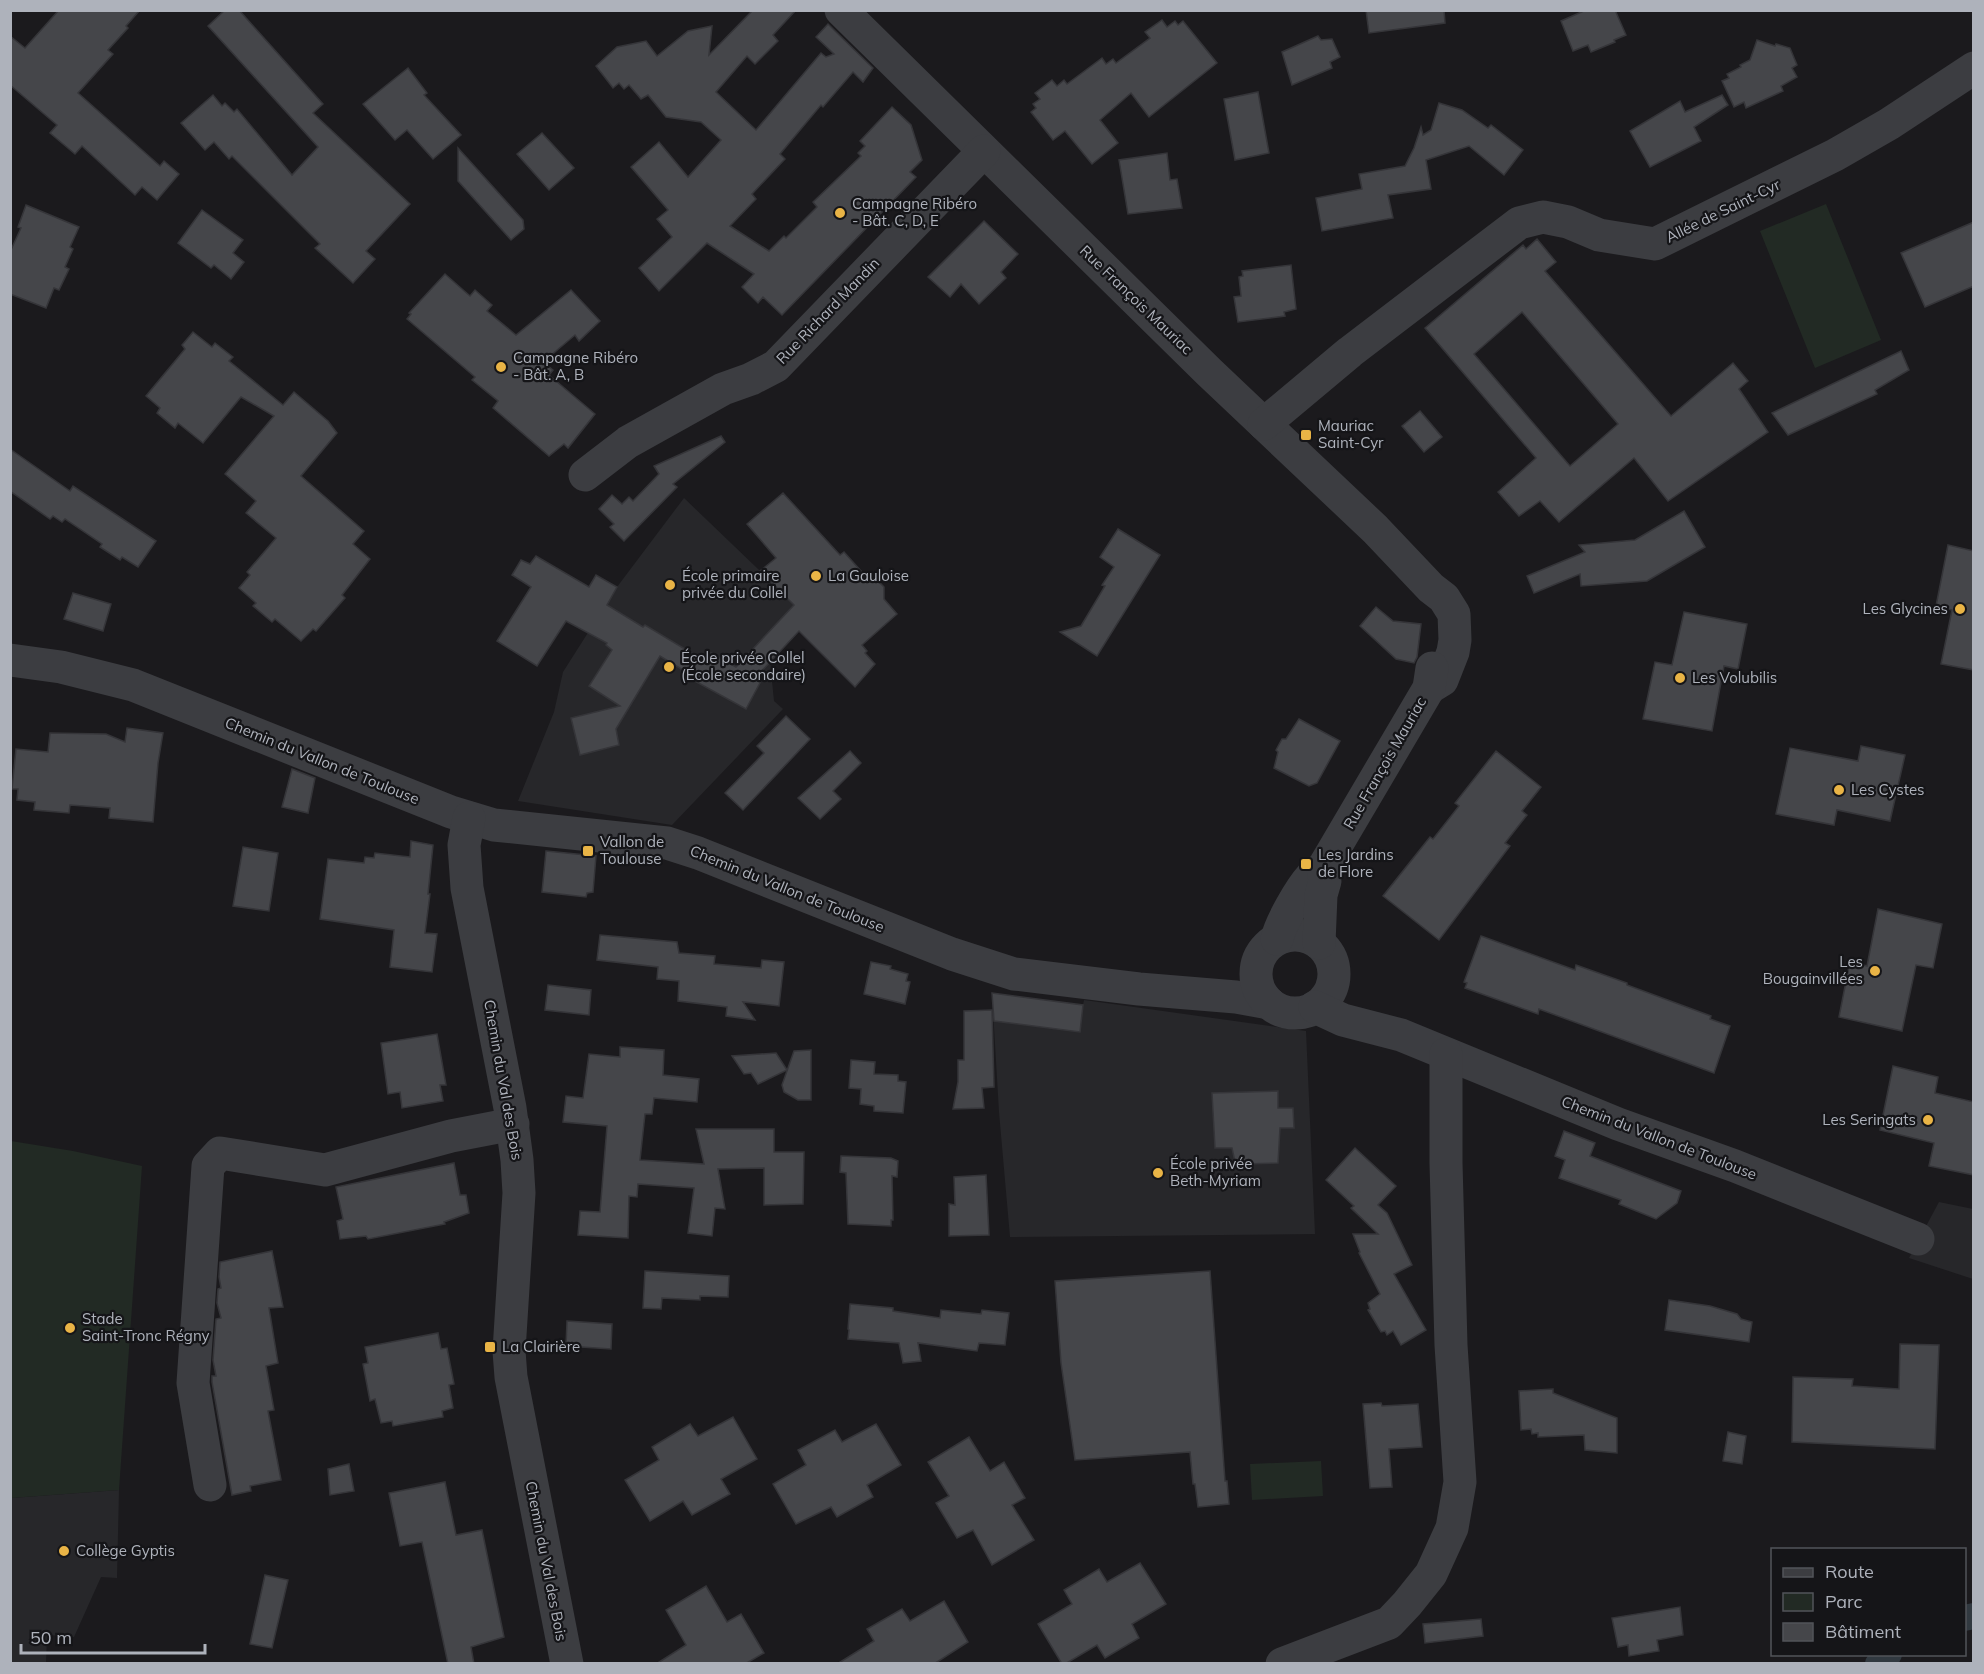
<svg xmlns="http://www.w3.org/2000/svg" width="1984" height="1674" font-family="Mulish,sans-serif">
	<rect width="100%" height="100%" fill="#1b1a1d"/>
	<g fill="#27272a">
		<path d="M684,498L810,619L770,661L774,701L783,709L672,825L518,801L554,712L563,672L617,587Z"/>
		<path d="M992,993L1083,1005L1084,1000L1306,1031L1315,1234L1010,1237L999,1112Z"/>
		<path d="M1939,1202L1973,1209V1279L1909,1258Z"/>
		<path d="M119,1490L117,1578L101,1577L74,1637L47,1635L46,1663L11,1664V1498Z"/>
	</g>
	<g fill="#222a24">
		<path d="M1826,204L1881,340L1815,368L1760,231Z"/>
		<path d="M11,1141L73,1151L142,1166L119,1490L11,1498Z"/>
		<path d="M1321,1461L1323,1496L1252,1500L1250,1464Z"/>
	</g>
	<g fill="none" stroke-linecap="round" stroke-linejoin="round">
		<g stroke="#313940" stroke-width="26">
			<path d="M1964,1618L1974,1616"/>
			<path d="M1878,1664L1889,1654"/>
		</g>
	</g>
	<g fill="#45464a" stroke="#353539" stroke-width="1.5" fill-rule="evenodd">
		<path d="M59,10H140L126,26L128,28L108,50L113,54L78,93L160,166L164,161L179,174L157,200L142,187L135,195L82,146L75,154L50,133L57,125L10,85V36L25,48Z"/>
		<path d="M225,10H239L323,104L313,113L410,204L366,251L375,259L353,283L315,248L320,244L232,156L229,159L214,142L205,150L181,123L213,95L222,106L225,103L234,112L237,109L292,175L318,147L208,26Z"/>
		<path d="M753,10H796L773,35L778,41L755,64L747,56L716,92L756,130L821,53L826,57L834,54L816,37L828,24L873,68L863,82L853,72L823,107L821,105L780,154L785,159L752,194L756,199L730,226L769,251L784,236L786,238L817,207L813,202L861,156L858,153L865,146L860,141L892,107L911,125L922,160L910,172L916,177L782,315L763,297L758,303L742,287L754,274L707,243L659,291L639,268L672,237L657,219L668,210L631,167L659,142L688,177L721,140L701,122L666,117L648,95L641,99L629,85L624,89L619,83L613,88L596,66L617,47L646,41L657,56L688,31L712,26L709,55Z"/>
		<path d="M1366,10H1444L1445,23L1369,33Z"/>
		<path d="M1586,10H1615L1626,35L1614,40L1615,42L1591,52L1588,45L1573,51L1561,21Z"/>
		<path d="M1162,20L1167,27L1175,21L1178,25L1183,21L1217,63L1149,117L1131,93L1100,120L1118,143L1092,164L1065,131L1053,140L1031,112L1036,108L1033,104L1040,99L1035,93L1052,80L1057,86L1064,80L1067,84L1102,58L1106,64L1113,59L1116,63L1150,38L1145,32Z"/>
		<path d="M1318,36L1321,40L1332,39L1340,57L1330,62L1332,68L1292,85L1282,52Z"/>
		<path d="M1757,40L1775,46L1776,44L1790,48L1797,65L1792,68L1797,77L1781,86L1783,91L1746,108L1744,102L1734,107L1722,81L1729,78L1727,74L1741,67L1740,65L1750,60Z"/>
		<path d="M408,68L427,93L424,95L461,135L433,159L407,130L395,140L363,104Z"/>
		<path d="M1258,92L1269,153L1235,160L1224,99Z"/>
		<path d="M1722,95L1728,105L1694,127L1701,141L1650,167L1630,131L1680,101L1685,112Z"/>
		<path d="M1439,103L1462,110L1488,128L1491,125L1523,150L1504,175L1469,146L1426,160L1431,189L1388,195L1393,218L1322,231L1316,198L1362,189L1359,174L1405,166L1414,148L1421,127L1423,135L1431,130Z"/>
		<path d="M542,133L574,168L549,190L517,154Z"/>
		<path d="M458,148L523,220L524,229L511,240L458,181Z"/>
		<path d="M1167,153L1170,180L1177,179L1182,208L1128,214L1119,160Z"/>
		<path d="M26,205L79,227L70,247L73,249L65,267L69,269L59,290L54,288L46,308L10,294V252L21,228L18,227Z"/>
		<path d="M202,210L243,240L233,253L244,262L231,279L214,265L211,268L178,243Z"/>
		<path d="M984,221L1018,254L1001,272L1006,278L979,304L961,284L950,297L928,277Z"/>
		<path d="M1974,222V286L1925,307L1901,253Z"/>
		<path d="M1537,239L1556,262L1545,271L1671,416L1733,363L1748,381L1739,389L1768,432L1668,501L1634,458L1559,522L1540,501L1519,516L1498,492L1536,458L1425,328L1523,245L1526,249ZM1522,312L1618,424L1570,466L1474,354Z"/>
		<path d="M1291,265L1296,309L1284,312L1285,316L1238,322L1234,297L1241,296L1239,277L1243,276L1242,271Z"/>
		<path d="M445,274L470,296L475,290L492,305L487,311L516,335L571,290L600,321L579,341L575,335L543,362L553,370L549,375L595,414L568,448L564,444L549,456L493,408L498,401L472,380L475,377L407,319L411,314L409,313Z"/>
		<path d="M193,332L212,347L215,343L233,357L229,361L283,405L294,392L328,421L337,433L301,476L364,531L353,544L370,559L342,595L345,598L316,631L313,629L301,641L275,619L272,622L253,606L256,603L239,588L250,575L247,572L276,538L246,513L256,501L225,474L274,416L241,397L203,443L178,423L175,428L157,413L160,408L146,396L185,349L182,345Z"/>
		<path d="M1901,351L1909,370L1875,390L1877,394L1788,435L1772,413Z"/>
		<path d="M1420,411L1442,437L1424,452L1402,426Z"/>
		<path d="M721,436L725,442L673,484L677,487L624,541L610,527L614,524L599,509L612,495L622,504L629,497L633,501L659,474L654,466Z"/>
		<path d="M10,449L70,491L73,486L156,541L138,567L122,557L120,560L100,547L102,544L65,519L62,522L53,516L50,519L10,491Z"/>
		<path d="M783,493L840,555L844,552L870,581H878L884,587V599L897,614L862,645L867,651L865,653L875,664L855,687L799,631L756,677L761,681L746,709L691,679L693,676L660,656L616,729L619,745L580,755L571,718L620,706L589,686L612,650L606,645L607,643L566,621L537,666L497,641L531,587L512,575L521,560L530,564L536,556L589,587L596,575L617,587L607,605L643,627L645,625L703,660L708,651L736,667L794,605L760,571L776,558L747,524Z"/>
		<path d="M1684,511L1705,547L1647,581L1581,586L1580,574L1534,593L1527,576L1585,552L1579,545L1635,540Z"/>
		<path d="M1118,529L1160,555L1097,656L1060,632L1081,626L1105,586L1102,585L1114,567L1100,557Z"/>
		<path d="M1948,545L1974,551V670L1941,664L1952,610L1936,606Z"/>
		<path d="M73,593L111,604L103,631L64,619Z"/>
		<path d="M1376,607L1393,621L1421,624L1417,657L1414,663L1396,659L1360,626Z"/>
		<path d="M1684,612L1747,624L1738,669L1724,666L1712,731L1643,719L1655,662L1672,665Z"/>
		<path d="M786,716L810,739L743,810L725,793L764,753L757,746Z"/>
		<path d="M1299,719L1340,741L1317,783L1309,786L1274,768L1278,752L1276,750L1282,739H1286Z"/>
		<path d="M127,728L163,733L158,763L153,822L109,818L110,808L70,805L69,813L34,810L35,802L17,800L18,789H12L16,749L48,752L50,733L106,734L125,742Z"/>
		<path d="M1861,746L1905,755L1890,821L1837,810L1834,825L1776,814L1790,748L1858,761Z"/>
		<path d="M850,751L861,763L833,791L841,799L820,819L798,798Z"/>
		<path d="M1496,751L1541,787L1522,811L1527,815L1505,843L1510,846L1439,940L1383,896L1430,837L1433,839L1459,806L1455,803Z"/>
		<path d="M292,769L315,778L308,813L282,807Z"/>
		<path d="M411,841L433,845L428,894H430L425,933L437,934L432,972L390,967L394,930L320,919L328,859L364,863L365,857L374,858L375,853L410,857Z"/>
		<path d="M243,847L278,853L269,911L233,906Z"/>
		<path d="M546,851L596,856L593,892L587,893L586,897L542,892Z"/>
		<path d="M1878,909L1942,924L1933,968L1916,965L1902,1031L1839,1017L1850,961L1867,966Z"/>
		<path d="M600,935L677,942L679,953L715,956L714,964L761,968L762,960L784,962L779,1006L743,1002L755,1020L726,1016L727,1007L678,1001L679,981L657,979L658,967L597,960Z"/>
		<path d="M1481,936L1575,970L1576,965L1627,983V985L1711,1016L1710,1019L1730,1026L1714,1073L1539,1009L1538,1014L1465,988L1467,983L1464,982Z"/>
		<path d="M871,962L891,966L890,969L908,974L906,981L910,982L905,1004L864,994Z"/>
		<path d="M548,985L591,990L589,1015L545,1010Z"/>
		<path d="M992,993L1083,1005L1080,1032L994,1021Z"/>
		<path d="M992,1010L994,1087L982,1088L984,1108L953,1109L958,1082V1060H964V1011Z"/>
		<path d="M437,1034L446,1085H440L443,1101L402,1108L400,1092L388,1094L381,1043Z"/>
		<path d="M620,1047L664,1050L663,1075L699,1079L697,1102L654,1098L652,1114H645L640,1160L704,1164L696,1129H774V1152H804L803,1204L764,1205V1168L718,1169L725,1209L715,1208L712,1236L688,1233L694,1188L638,1184L637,1197L629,1196L628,1238L578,1235L580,1211L600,1212L607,1126L563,1122L566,1096L583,1098L589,1054L620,1057Z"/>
		<path d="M811,1050V1100H798L784,1092L782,1085L794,1051Z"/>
		<path d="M776,1053L787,1070L758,1084L751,1073L744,1074L732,1056Z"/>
		<path d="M851,1060L875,1062L874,1074L898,1075V1081L906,1082L903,1113L874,1111V1106L860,1104L861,1089L849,1088Z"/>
		<path d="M1893,1066L1938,1077L1935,1093L1974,1102V1175L1929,1166L1934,1143L1880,1130Z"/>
		<path d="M1278,1091V1108H1293L1294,1128H1280L1278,1163L1242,1164L1235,1162L1232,1148H1215L1212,1093Z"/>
		<path d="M1564,1131L1595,1143L1590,1156L1681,1191L1677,1203L1656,1219L1619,1204L1621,1200L1559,1178L1565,1160L1555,1156Z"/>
		<path d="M1355,1148L1396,1186L1378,1205L1387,1213L1412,1265L1394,1274L1426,1330L1401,1345L1393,1331L1387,1335L1385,1331L1381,1332L1368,1310L1370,1309L1368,1303L1380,1294L1359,1253L1360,1252L1353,1234H1378L1351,1208L1354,1206L1326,1180Z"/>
		<path d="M841,1156L891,1158L898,1161L897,1177L892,1176L893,1220H891V1226L848,1224L846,1173L840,1172Z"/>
		<path d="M454,1163L460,1195H466L469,1213L444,1222L445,1224L368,1239L366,1236L340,1239L337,1221L343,1219L336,1187Z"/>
		<path d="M986,1175L989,1235L949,1236V1204L955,1205L954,1177Z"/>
		<path d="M272,1251L283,1307L269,1308L278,1363L266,1366L274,1410L268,1411L281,1480L250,1486L251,1491L232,1495L212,1382V1376H216L213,1360L216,1319L221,1318L217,1303L218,1289L221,1288L219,1277L220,1262Z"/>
		<path d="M645,1271L729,1276L728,1297L700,1296V1300L662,1298L661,1309L643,1308Z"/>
		<path d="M1210,1271L1225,1481H1227L1229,1504L1198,1507L1195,1484H1193L1190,1452L1075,1460L1061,1363L1055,1281Z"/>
		<path d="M1669,1300L1710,1306L1737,1314L1741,1319L1752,1322L1749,1342L1665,1330Z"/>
		<path d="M850,1304L893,1308V1311L940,1318L941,1310L981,1314L982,1310L1009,1313L1005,1345L979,1343L977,1351L918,1343L921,1361L903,1363L899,1343L848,1339L849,1330L848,1329Z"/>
		<path d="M567,1321L612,1324L611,1349L566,1346Z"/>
		<path d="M438,1333L441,1349L447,1348L454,1384L449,1385L453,1408L442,1411L443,1417L393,1426L392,1421L381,1423L375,1399L370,1401L363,1364L368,1363L365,1347Z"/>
		<path d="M1900,1344L1939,1345L1935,1449L1792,1442L1793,1377L1853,1379L1852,1386L1899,1389Z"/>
		<path d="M1553,1389V1393L1617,1418V1453L1585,1450L1584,1435L1538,1437V1433L1532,1434L1531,1429L1521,1430L1519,1391Z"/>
		<path d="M1381,1403L1382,1406L1418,1404L1422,1447L1389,1449L1392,1487L1370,1488L1363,1404Z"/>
		<path d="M733,1417L757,1459L721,1479L730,1494L692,1515L683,1501L650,1521L625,1480L659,1460L652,1447L690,1424L698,1436Z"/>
		<path d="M876,1424L901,1465L867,1485L873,1497L837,1517L831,1507L796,1524L773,1484L806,1465L798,1450L835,1430L842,1442Z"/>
		<path d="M1728,1432L1746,1436L1742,1464L1723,1461Z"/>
		<path d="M969,1437L990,1471L1004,1462L1025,1498L1012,1505L1034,1540L992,1565L973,1530L957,1538L936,1503L949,1496L928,1462Z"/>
		<path d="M349,1464L354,1491L330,1495L328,1469Z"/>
		<path d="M445,1482L456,1535L482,1530L504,1637L471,1647L474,1664H448L422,1542L400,1546L389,1493Z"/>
		<path d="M1140,1563L1166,1604L1132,1624L1139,1638L1105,1658L1097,1645L1065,1664H1062L1038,1624L1072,1604L1064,1590L1099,1569L1107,1582Z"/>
		<path d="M265,1575L288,1580L272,1648L250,1644Z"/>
		<path d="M706,1586L727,1622L741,1614L764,1653L745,1664H656L686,1645L666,1610Z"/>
		<path d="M944,1601L968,1642L934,1664H837L874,1641L867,1629L902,1609L910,1621Z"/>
		<path d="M1680,1607L1683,1635L1657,1640L1659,1651L1629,1656L1628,1645L1618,1647L1612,1618Z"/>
		<path d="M1481,1619L1483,1636L1425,1643L1423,1624Z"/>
	</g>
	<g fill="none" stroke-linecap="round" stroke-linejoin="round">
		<g stroke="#3c3d41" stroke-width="33">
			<path d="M841,10L1209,372L1375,529L1431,588L1444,598L1454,614L1455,640L1453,652L1442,680L1429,688"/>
			<path d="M1264,424L1350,352L1519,223L1543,217L1568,222L1599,235L1655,244L1835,155L1889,124L1974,68"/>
			<path d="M585,475L628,442L723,389L751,379L776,366L984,151"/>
			<path d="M10,660L61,667L133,685L451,812L494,825L667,843L698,853L952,954L1014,974L1139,989L1236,997L1269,1003"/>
			<path d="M469,818L464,845L467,888L510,1108L517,1160L519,1193L509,1351L511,1377L567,1664"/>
			<circle cx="1295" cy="974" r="39"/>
			<path d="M1277,939C1280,924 1300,889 1311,877C1314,873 1319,871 1323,868L1429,688L1432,668"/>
			<path d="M1319,943L1321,895L1325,881L1323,868"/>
			<path d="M1315,1007L1343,1020L1401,1035L1618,1124L1735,1166L1918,1239"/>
			<path d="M210,1485L193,1383L208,1166L220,1153L325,1170L451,1136L513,1124"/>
			<path d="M1282,1664L1389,1623L1407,1604L1431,1574L1452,1528L1460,1482L1451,1345L1446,1163V1054"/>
		</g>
	</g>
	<g fill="#e9b446" stroke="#151518" stroke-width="2">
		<circle cx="840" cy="213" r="6"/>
		<circle cx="501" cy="367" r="6"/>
		<rect x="1300" y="429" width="12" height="12" rx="3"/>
		<circle cx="816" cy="576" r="6"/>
		<circle cx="670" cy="585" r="6"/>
		<circle cx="1960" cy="609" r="6"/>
		<circle cx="669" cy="667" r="6"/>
		<circle cx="1680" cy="678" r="6"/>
		<circle cx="1839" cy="790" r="6"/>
		<rect x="582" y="845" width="12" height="12" rx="3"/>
		<rect x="1300" y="858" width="12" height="12" rx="3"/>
		<circle cx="1875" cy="971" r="6"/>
		<circle cx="1928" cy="1120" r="6"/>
		<circle cx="1158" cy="1173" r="6"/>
		<circle cx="70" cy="1328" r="6"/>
		<rect x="484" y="1341" width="12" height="12" rx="3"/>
		<circle cx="64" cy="1551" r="6"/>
	</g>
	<g text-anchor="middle" stroke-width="4.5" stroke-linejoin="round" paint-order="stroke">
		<g font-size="15" fill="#aeb2bb" stroke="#151518" text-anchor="start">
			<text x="852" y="209">Campagne Ribéro<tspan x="852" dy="17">- Bât. C, D, E</tspan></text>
			<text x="513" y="363">Campagne Ribéro<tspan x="513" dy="17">- Bât. A, B</tspan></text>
			<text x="1318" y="431">Mauriac<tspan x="1318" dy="17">Saint-Cyr</tspan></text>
			<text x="682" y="581">École primaire<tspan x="682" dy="17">privée du Collel</tspan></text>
			<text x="828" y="581">La Gauloise</text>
			<text x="1948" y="614" text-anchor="end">Les Glycines</text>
			<text x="681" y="663">École privée Collel<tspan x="681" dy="17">(École secondaire)</tspan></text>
			<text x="1692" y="683">Les Volubilis</text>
			<text x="1851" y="795">Les Cystes</text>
			<text x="600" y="847">Vallon de<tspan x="600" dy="17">Toulouse</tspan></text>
			<text x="1318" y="860">Les Jardins<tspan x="1318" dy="17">de Flore</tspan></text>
			<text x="1863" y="967" text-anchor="end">Les<tspan x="1863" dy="17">Bougainvillées</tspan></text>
			<text x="1916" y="1125" text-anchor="end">Les Seringats</text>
			<text x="1170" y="1169">École privée<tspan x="1170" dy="17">Beth-Myriam</tspan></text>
			<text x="82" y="1324">Stade<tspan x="82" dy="17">Saint-Tronc Régny</tspan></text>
			<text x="502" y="1352">La Clairière</text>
			<text x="76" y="1556">Collège Gyptis</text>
		</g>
		<g font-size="15" fill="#aeb2bb" stroke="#151518">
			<text transform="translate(1723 211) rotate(-26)" y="5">Allée de Saint-Cyr</text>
			<text transform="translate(1136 300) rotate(44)" y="5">Rue François Mauriac</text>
			<text transform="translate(828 311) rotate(-46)" y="5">Rue Richard Mandin</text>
			<text transform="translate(322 761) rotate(22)" y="5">Chemin du Vallon de Toulouse</text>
			<text transform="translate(1385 763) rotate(-60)" y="5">Rue François Mauriac</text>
			<text transform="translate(787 889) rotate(22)" y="5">Chemin du Vallon de Toulouse</text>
			<text transform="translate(503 1080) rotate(80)" y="5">Chemin du Val des Bois</text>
			<text transform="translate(1659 1138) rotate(21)" y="5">Chemin du Vallon de Toulouse</text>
			<text transform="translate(546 1561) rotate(79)" y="5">Chemin du Val des Bois</text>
		</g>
	</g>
	<rect width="1984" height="1674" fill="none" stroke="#aeb2bb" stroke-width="24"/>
	<rect x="1771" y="1548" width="195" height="108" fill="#151518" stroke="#525459" stroke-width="1.5"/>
	<rect x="1783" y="1568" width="30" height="9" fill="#3c3d41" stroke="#525459" stroke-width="1.5"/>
	<text x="1825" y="1578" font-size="18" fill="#aeb2bb">Route</text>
	<rect x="1783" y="1593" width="30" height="18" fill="#222a24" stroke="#525459" stroke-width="1.5"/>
	<text x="1825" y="1608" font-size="18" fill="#aeb2bb">Parc</text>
	<rect x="1783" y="1623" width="30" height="18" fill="#45464a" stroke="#525459" stroke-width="1.5"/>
	<text x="1825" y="1638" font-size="18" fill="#aeb2bb">Bâtiment</text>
	<path d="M21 1644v9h184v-9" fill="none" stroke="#aeb2bb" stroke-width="3"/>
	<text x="30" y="1644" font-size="18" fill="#aeb2bb" stroke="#151518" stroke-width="4.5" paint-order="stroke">50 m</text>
</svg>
